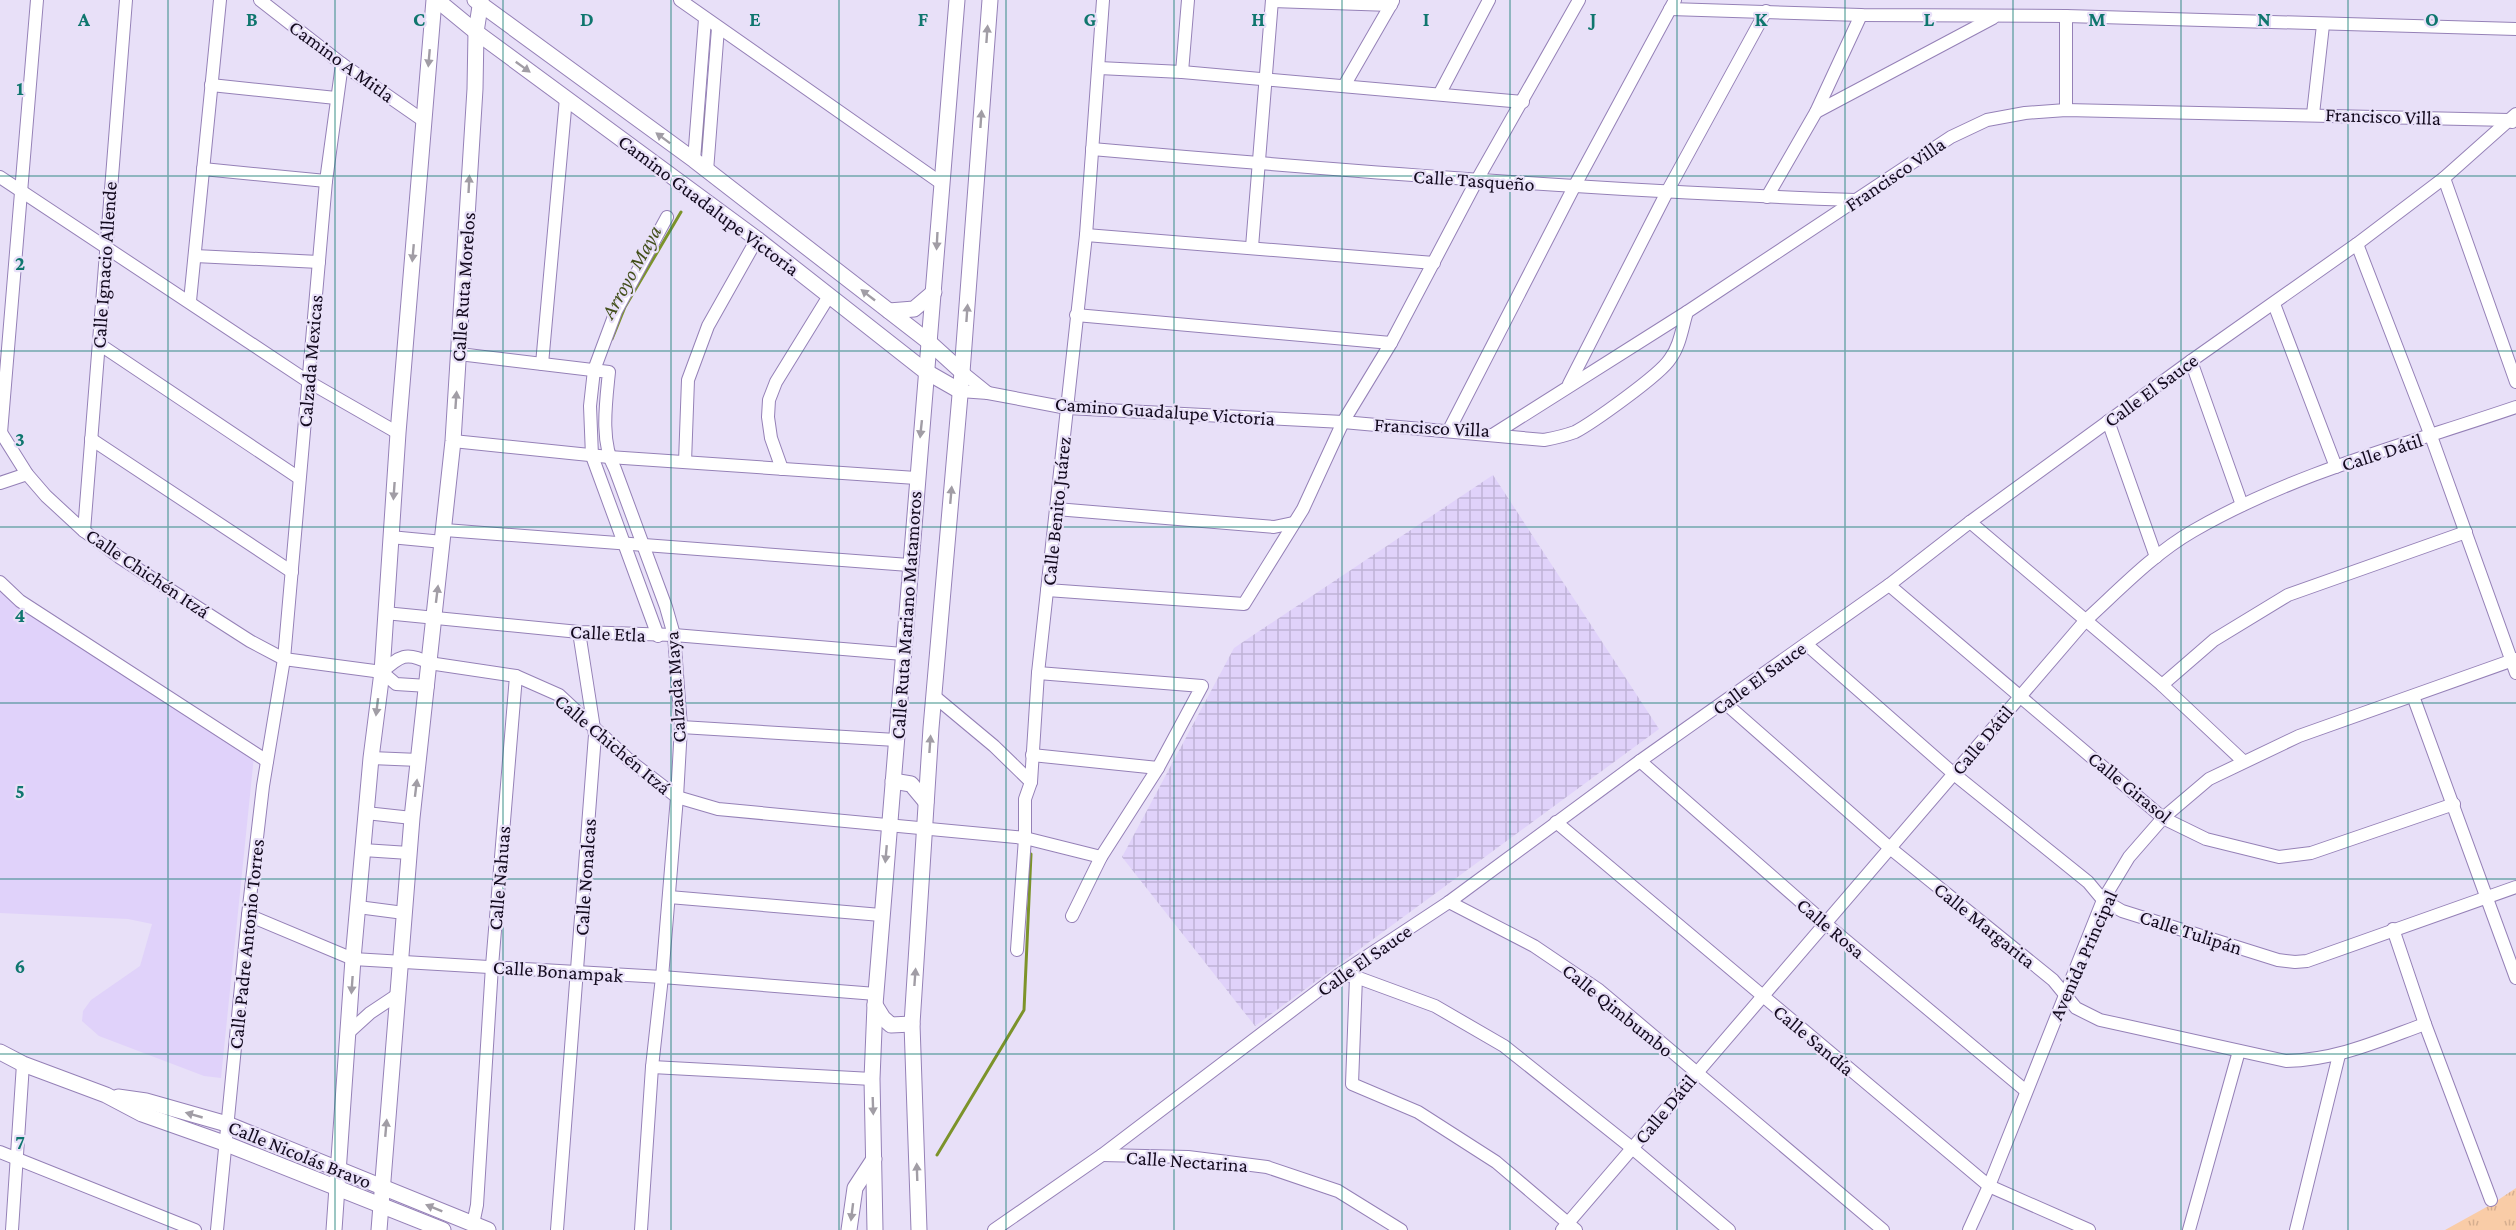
<svg xmlns="http://www.w3.org/2000/svg" width="2516" height="1230" font-family="'Crimson Pro',serif">
	<defs>
		<pattern id="industrial-grid" width="8" height="8" patternUnits="userSpaceOnUse" patternTransform="scale(1.5)"><rect width="8" height="8" fill="#e0d2fa"/><path d="M0 4h8M4 0v8" fill="none" stroke="#bfb3d6"/></pattern>
		<pattern id="grass-tufts" width="24" height="20" patternUnits="userSpaceOnUse" patternTransform="scale(1.5)"><rect width="24" height="20" fill="#f9cca7"/><path d="M3 7l-1-3M5 7V3M7 7l1-3M15 17l-1-3M17 17v-4M19 17l1-3" fill="none" stroke="#d5ae8f"/></pattern>
	</defs>
	<rect width="100%" height="100%" fill="#e8e0f8"/>
	<path fill="#e0d2fa" d="M0,592L254,756L221,1078L204,1076L99,1036L82,1021L83,1011L91,1000L140,966L152,924L128,919L0,913Z"/>
	<path fill="url(#industrial-grid)" d="M1493,475L1659,729L1255,1026L1122,857L1234,648Z"/>
	<path fill="url(#grass-tufts)" d="M2516,1188V1230H2445L2492,1204Z"/>
	<g fill="none" stroke-linecap="round" stroke-linejoin="round">
		<g stroke="#7c932a" stroke-width="3">
			<path d="M701,151L706,110"/>
			<path d="M612,339L625,307L681,212"/>
			<path d="M937,1155L1024,1010L1031,854"/>
		</g>
		<defs>
			<g id="minor">
				<path d="M260,0L342,64L424,121"/>
				<path d="M680,0L941,183"/>
				<path d="M1272,1L1391,5"/>
				<path d="M1670,9L1861,15L2066,16L2516,29"/>
				<path d="M2066,16V110"/>
				<path d="M1099,68L1182,72L1523,102"/>
				<path d="M1182,72L1188,0"/>
				<path d="M211,85L336,98"/>
				<path d="M1344,86L1393,1"/>
				<path d="M1440,93L1489,0"/>
				<path d="M1816,112L1993,18"/>
				<path d="M2313,114L2323,25"/>
				<path d="M1092,149C1346,171 1601,191 1856,200"/>
				<path d="M694,160L705,19"/>
				<path d="M203,169L326,181"/>
				<path d="M707,171L718,28"/>
				<path d="M0,177L309,382L398,433"/>
				<path d="M2444,178L2516,382"/>
				<path d="M1767,197L1816,112L1861,15"/>
				<path d="M1086,235L1434,263"/>
				<path d="M2357,244L2431,436L2516,673"/>
				<path d="M1252,247L1272,0"/>
				<path d="M195,256L319,262"/>
				<path d="M190,301L220,0"/>
				<path d="M2274,304L2336,467"/>
				<path d="M1076,315L1391,343"/>
				<path d="M99,344L299,478"/>
				<path d="M459,354L609,372C606,402 600,442 615,469L666,607L674,635L681,727L677,797L662,977L652,1067L641,1230"/>
				<path d="M2191,361L2242,505"/>
				<path d="M542,364L566,98"/>
				<path d="M962,372L988,393"/>
				<path d="M1569,384L1667,192L1766,11"/>
				<path d="M960,391L988,393L1067,408L1343,422L1544,440C1555,438 1564,436 1575,432C1592,423 1660,375 1670,359C1680,346 1682,328 1687,312"/>
				<path d="M2108,421L2156,557"/>
				<path d="M1449,430L1574,187L1675,0"/>
				<path d="M0,431L27,474L46,496L84,531L119,557L250,641L284,659L382,672C400,656 406,651 429,663L516,676L559,695L630,761L677,797L718,809L1025,838L1101,857"/>
				<path d="M1,433L37,0"/>
				<path d="M1494,434L1687,312L1951,137L1987,120L2025,113L2066,110L2509,120L2512,122"/>
				<path d="M91,439L292,572"/>
				<path d="M453,441L609,457L916,478"/>
				<path d="M685,462L688,380L708,326L757,239"/>
				<path d="M782,469L771,438L768,417L769,400L776,382L829,296"/>
				<path d="M0,483L27,474"/>
				<path d="M1056,509L1274,527L1293,523"/>
				<path d="M1970,522L2162,685L2243,761"/>
				<path d="M445,530L909,565"/>
				<path d="M84,531C97,354 111,177 126,0"/>
				<path d="M390,537L443,542"/>
				<path d="M0,582L20,601L267,761"/>
				<path d="M1889,585L2163,818L2206,839L2279,857L2311,853L2454,804"/>
				<path d="M1047,590L1244,604L1303,509L1343,422L1391,343L1477,180L1579,0"/>
				<path d="M385,613L579,632L674,635L903,654"/>
				<path d="M658,636L592,456L590,406L594,370L616,311L667,217"/>
				<path d="M1806,644L1954,774L2088,882L2103,900L2122,911L2278,960L2295,962L2307,961L2516,887"/>
				<path d="M382,672L396,684L428,686"/>
				<path d="M1038,673L1202,686L1158,768L1101,857L1072,916"/>
				<path d="M2162,685L2214,640L2288,595L2466,532"/>
				<path d="M934,696L994,746L1031,782"/>
				<path d="M2413,696L2516,978"/>
				<path d="M1725,703L1890,848L2053,980L2076,1008L2100,1020L2286,1061C2337,1060 2378,1041 2425,1024"/>
				<path d="M681,727L896,740"/>
				<path d="M1032,755L1158,768"/>
				<path d="M371,758L419,760"/>
				<path d="M1640,761L1825,923L2026,1091"/>
				<path d="M366,813L412,818"/>
				<path d="M1556,822L1989,1186L2089,1230"/>
				<path d="M363,850L409,853"/>
				<path d="M669,897L881,915"/>
				<path d="M1449,902L1534,946L1599,990L1883,1230"/>
				<path d="M358,907L404,913"/>
				<path d="M248,915L353,959L662,977L876,994"/>
				<path d="M2393,929L2425,1024L2491,1200"/>
				<path d="M1017,950L1025,838V799L1031,782L1038,673L1086,235L1103,0"/>
				<path d="M1340,974L1356,977L1435,1006L1504,1046L1632,1148L1729,1230"/>
				<path d="M1356,977L1352,1084L1418,1112L1496,1162L1576,1230"/>
				<path d="M348,1033L370,1013L397,995"/>
				<path d="M652,1067L872,1079"/>
				<path d="M0,1152L195,1230"/>
				<path d="M1102,1155L1188,1157L1267,1167L1338,1191L1401,1230"/>
				<path d="M473,1224L477,1205L492,966L516,676"/>
				<path d="M12,1230L23,1064"/>
				<path d="M217,1230L248,915L263,786L284,659L326,181L342,64"/>
				<path d="M557,1230L595,735L579,632"/>
				<path d="M994,1230L1102,1155L1340,974L1449,902L1640,761L1889,585L1970,522L2191,361L2357,244L2444,178L2516,114"/>
				<path d="M1562,1230L2085,621C2119,590 2153,554 2193,531C2293,473 2408,444 2516,407"/>
				<path d="M1969,1230L1989,1186L2103,900L2129,857L2163,818L2209,779L2299,736L2516,659"/>
				<path d="M2189,1230L2239,1051"/>
				<path d="M2296,1230L2339,1055"/>
			</g>
			<g id="major">
				<path d="M437,0L476,32L757,239L925,371L960,391"/>
				<path d="M475,0L694,160L929,342L962,372"/>
				<path d="M889,311L914,309L934,292"/>
				<path d="M893,781L911,784L926,802"/>
				<path d="M875,1005L883,1018L891,1025L912,1024"/>
				<path d="M0,1052L23,1064L106,1095L142,1114L224,1143L443,1230"/>
				<path d="M118,1097L146,1101L227,1124L488,1230"/>
				<path d="M334,1230L353,959L371,758L382,672L398,433L434,0"/>
				<path d="M379,1230L412,818L453,441L475,89L476,32L481,0"/>
				<path d="M849,1230L855,1188L874,1159"/>
				<path d="M875,1230L872,1079L875,1005L957,0"/>
				<path d="M919,1230L912,1024L931,728L962,372L990,0"/>
			</g>
		</defs>
		<use href="#minor" stroke="#9581b7" stroke-width="14"/>
		<use href="#major" stroke="#9581b7" stroke-width="17"/>
		<use href="#minor" stroke="#fff" stroke-width="12"/>
		<use href="#major" stroke="#fff" stroke-width="15"/>
	</g>
	<defs><path id="oneway-solid" d="M-6-.8H1V-3.2L6.5 0L1 3.2V.8H-6Z" transform="scale(1.5)"/></defs>
	<g fill="#a19da5">
		<use href="#oneway-solid" transform="translate(987 34) rotate(-86)"/>
		<use href="#oneway-solid" transform="translate(429 58) rotate(95)"/>
		<use href="#oneway-solid" transform="translate(523 67) rotate(36)"/>
		<use href="#oneway-solid" transform="translate(981 119) rotate(-86)"/>
		<use href="#oneway-solid" transform="translate(663 138) rotate(-143)"/>
		<use href="#oneway-solid" transform="translate(469 184) rotate(-87)"/>
		<use href="#oneway-solid" transform="translate(937 241) rotate(93)"/>
		<use href="#oneway-solid" transform="translate(413 253) rotate(95)"/>
		<use href="#oneway-solid" transform="translate(868 295) rotate(-142)"/>
		<use href="#oneway-solid" transform="translate(967 313) rotate(-86)"/>
		<use href="#oneway-solid" transform="translate(456 400) rotate(-86)"/>
		<use href="#oneway-solid" transform="translate(921 429) rotate(96)"/>
		<use href="#oneway-solid" transform="translate(394 491) rotate(94)"/>
		<use href="#oneway-solid" transform="translate(951 495) rotate(-85)"/>
		<use href="#oneway-solid" transform="translate(437 594) rotate(-83)"/>
		<use href="#oneway-solid" transform="translate(377 707) rotate(97)"/>
		<use href="#oneway-solid" transform="translate(930 744) rotate(-86)"/>
		<use href="#oneway-solid" transform="translate(416 788) rotate(-83)"/>
		<use href="#oneway-solid" transform="translate(886 854) rotate(95)"/>
		<use href="#oneway-solid" transform="translate(915 977) rotate(-86)"/>
		<use href="#oneway-solid" transform="translate(352 985) rotate(94)"/>
		<use href="#oneway-solid" transform="translate(873 1106) rotate(88)"/>
		<use href="#oneway-solid" transform="translate(194 1115) rotate(-164)"/>
		<use href="#oneway-solid" transform="translate(386 1128) rotate(-85)"/>
		<use href="#oneway-solid" transform="translate(917 1172) rotate(-92)"/>
		<use href="#oneway-solid" transform="translate(434 1208) rotate(-158)"/>
		<use href="#oneway-solid" transform="translate(852 1212) rotate(97)"/>
	</g>
	<path fill="none" stroke="#0f766e" stroke-width="1.5" stroke-opacity="0.55" d="M168,0V1230M335,0V1230M503,0V1230M671,0V1230M839,0V1230M1006,0V1230M1174,0V1230M1342,0V1230M1510,0V1230M1677,0V1230M1845,0V1230M2013,0V1230M2181,0V1230M2348,0V1230M0,176H2516M0,351H2516M0,527H2516M0,703H2516M0,879H2516M0,1054H2516"/>
	<g text-anchor="middle" stroke-width="4.5" stroke-linejoin="round" paint-order="stroke">
		<g font-size="20" fill="#130a1e" stroke="#e8e0f8">
			<text transform="translate(342 61) rotate(36)" y="7">Camino A Mitla</text>
			<text transform="translate(2383 116) rotate(2)" y="7">Francisco Villa</text>
			<text transform="translate(1895 174) rotate(-34)" y="7">Francisco Villa</text>
			<text transform="translate(1474 180) rotate(4)" y="7">Calle Tasqueño</text>
			<text transform="translate(709 205) rotate(37)" y="7">Camino Guadalupe Victoria</text>
			<text transform="translate(104 265) rotate(-86)" y="7">Calle Ignacio Allende</text>
			<text transform="translate(463 287) rotate(-86)" y="7">Calle Ruta Morelos</text>
			<text transform="translate(310 361) rotate(-85)" y="7">Calzada Mexicas</text>
			<text transform="translate(2151 390) rotate(-36)" y="7">Calle El Sauce</text>
			<text transform="translate(1165 411) rotate(4)" y="7">Camino Guadalupe Victoria</text>
			<text transform="translate(1432 427) rotate(3)" y="7">Francisco Villa</text>
			<text transform="translate(2382 452) rotate(-18)" y="7">Calle Dátil</text>
			<text transform="translate(1056 511) rotate(-84)" y="7">Calle Benito Juárez</text>
			<text transform="translate(148 573) rotate(34)" y="7">Calle Chichén Itzá</text>
			<text transform="translate(906 615) rotate(-86)" y="7">Calle Ruta Mariano Matamoros</text>
			<text transform="translate(608 633) rotate(3)" y="7">Calle Etla</text>
			<text transform="translate(1759 678) rotate(-36)" y="7">Calle El Sauce</text>
			<text transform="translate(675 687) rotate(-94)" y="7">Calzada Maya</text>
			<text transform="translate(1982 740) rotate(-50)" y="7">Calle Dátil</text>
			<text transform="translate(613 744) rotate(40)" y="7">Calle Chichén Itzá</text>
			<text transform="translate(2130 787) rotate(39)" y="7">Calle Girasol</text>
			<text transform="translate(585 877) rotate(-86)" y="7">Calle Nonalcas</text>
			<text transform="translate(499 878) rotate(-85)" y="7">Calle Nahuas</text>
			<text transform="translate(1985 925) rotate(39)" y="7">Calle Margarita</text>
			<text transform="translate(1831 928) rotate(40)" y="7">Calle Rosa</text>
			<text transform="translate(2191 932) rotate(18)" y="7">Calle Tulipán</text>
			<text transform="translate(246 944) rotate(-84)" y="7">Calle Padre Antonio Torres</text>
			<text transform="translate(2083 955) rotate(-66)" y="7">Avenida Principal</text>
			<text transform="translate(1364 960) rotate(-35)" y="7">Calle El Sauce</text>
			<text transform="translate(558 971) rotate(4)" y="7">Calle Bonampak</text>
			<text transform="translate(1618 1010) rotate(39)" y="7">Calle Qimbumbo</text>
			<text transform="translate(1814 1040) rotate(40)" y="7">Calle Sandía</text>
			<text transform="translate(1665 1109) rotate(-50)" y="7">Calle Dátil</text>
			<text transform="translate(300 1154) rotate(22)" y="7">Calle Nicolás Bravo</text>
			<text transform="translate(1187 1161) rotate(4)" y="7">Calle Nectarina</text>
		</g>
		<g font-size="21" font-style="italic" fill="#434f1b" stroke="#e8e0f8">
			<text transform="translate(631 272) rotate(-61)" y="7">Arroyo Maya</text>
		</g>
	</g>
	<g font-size="20" text-anchor="middle" font-weight="bold" fill="#0f766e" stroke="#e8e0f8" stroke-width="4.5" stroke-linejoin="round" paint-order="stroke">
		<text x="84" y="26">A</text>
		<text x="252" y="26">B</text>
		<text x="419" y="26">C</text>
		<text x="587" y="26">D</text>
		<text x="755" y="26">E</text>
		<text x="923" y="26">F</text>
		<text x="1090" y="26">G</text>
		<text x="1258" y="26">H</text>
		<text x="1426" y="26">I</text>
		<text x="1593" y="26">J</text>
		<text x="1761" y="26">K</text>
		<text x="1929" y="26">L</text>
		<text x="2097" y="26">M</text>
		<text x="2264" y="26">N</text>
		<text x="2432" y="26">O</text>
		<text x="20" y="95">1</text>
		<text x="20" y="270">2</text>
		<text x="20" y="446">3</text>
		<text x="20" y="622">4</text>
		<text x="20" y="798">5</text>
		<text x="20" y="973">6</text>
		<text x="20" y="1149">7</text>
	</g>
</svg>
